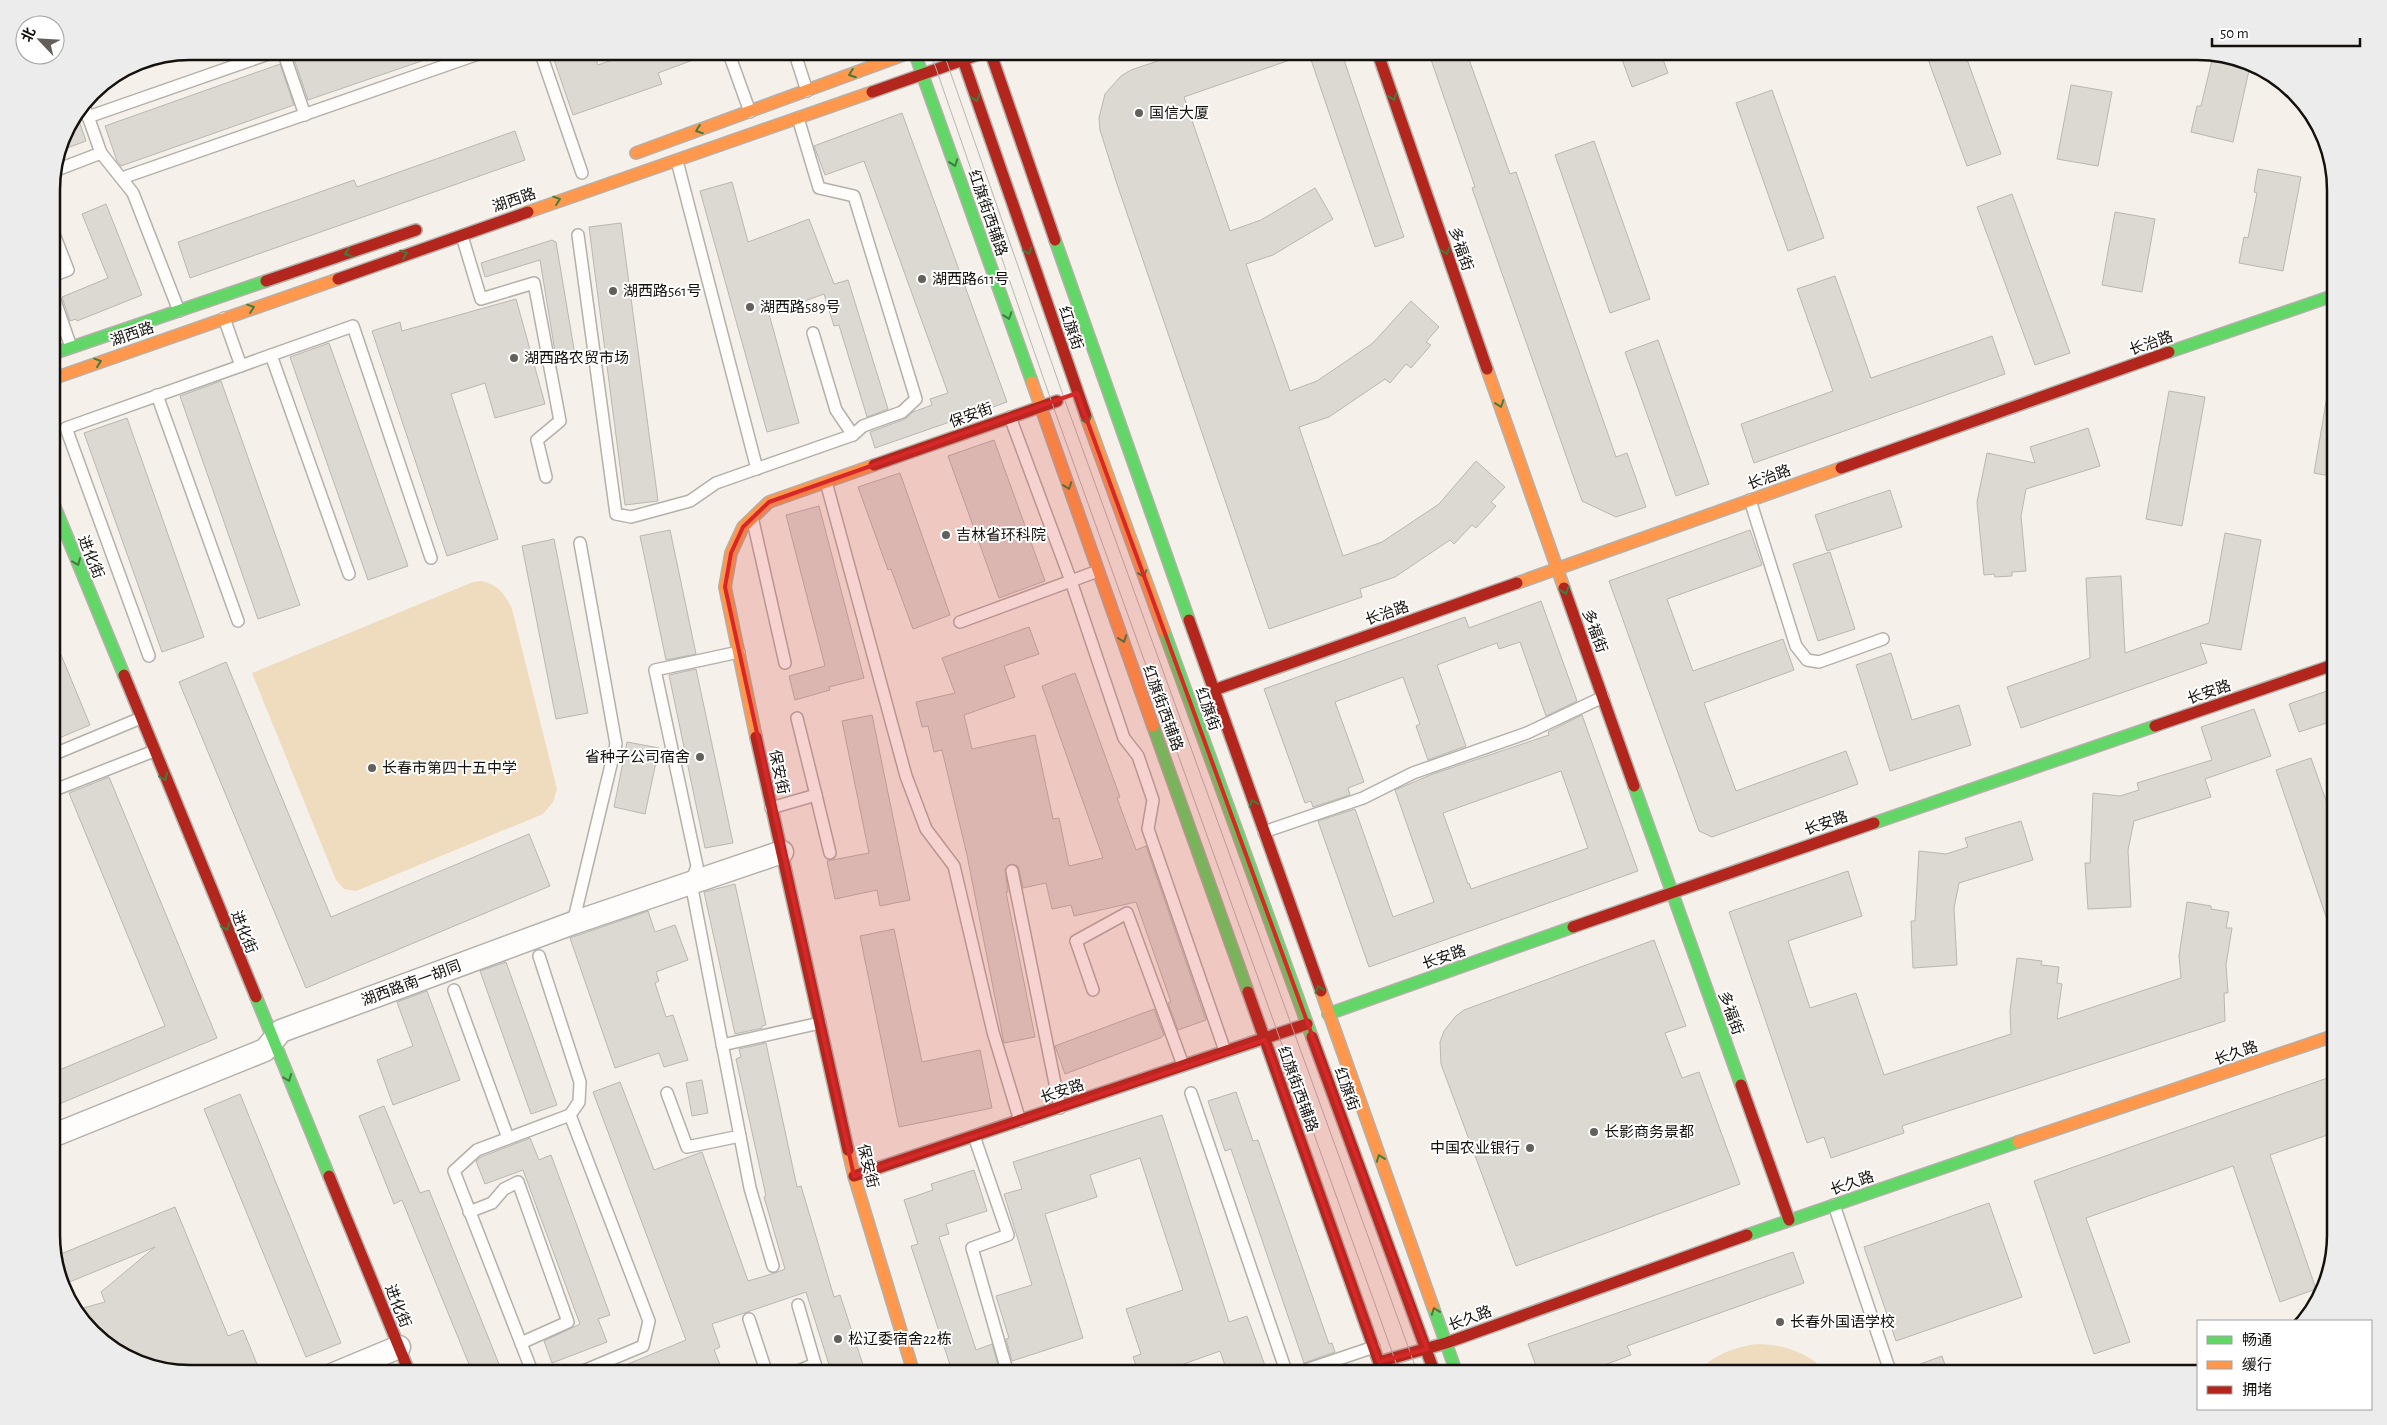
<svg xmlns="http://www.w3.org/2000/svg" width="2387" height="1425" font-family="'Alegreya Sans','Noto Sans SC',sans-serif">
	<rect width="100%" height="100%" fill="#f5f0e9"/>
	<g fill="#efdcbf">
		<path d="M482,581C498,585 505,594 512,609L557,789L553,802L543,814L356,891L344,889L336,880L252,673L473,582Z"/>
		<path d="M1758,1344C1787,1345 1808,1353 1829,1374H1696C1712,1355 1734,1347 1758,1344Z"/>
	</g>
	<g fill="#dcd9d3" stroke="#bab6b1" fill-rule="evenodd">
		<path d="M296,51H441L442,54L308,100L294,59L298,58Z"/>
		<path d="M551,51H593L598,65L637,51H711L712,53L658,73L662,84L573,115Z"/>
		<path d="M1187,51H1307V54L1184,97L1230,231L1261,220L1315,188L1333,219L1273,255L1246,264L1290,391L1317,381L1373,343L1411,301L1439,327L1426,342L1431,345L1411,368L1406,364L1390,383L1385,379L1329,417L1299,427L1343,556L1382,542L1439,504L1476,461L1505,487L1491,502L1496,506L1476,528L1472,525L1454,544L1450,540L1395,577L1360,589L1362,597L1269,629L1117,184L1100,130L1099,118L1105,94L1121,76L1131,70Z"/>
		<path d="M1308,51H1341L1404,237L1375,247Z"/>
		<path d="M1428,51H1466L1510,174L1516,172L1616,457L1627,453L1646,507L1616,517L1582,501L1472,188L1475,187Z"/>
		<path d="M1619,51H1660L1668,73L1632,87Z"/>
		<path d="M1925,51H1964L2001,154L1967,166Z"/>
		<path d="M2213,56L2250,66L2233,142L2191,132L2197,106H2201Z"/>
		<path d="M280,64L294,105L121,166L117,161L105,126Z"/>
		<path d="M2071,85L2112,92L2098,166L2057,159Z"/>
		<path d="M1772,90L1824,238L1788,251L1736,103Z"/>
		<path d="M902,113L1007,402L875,448L870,432L905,419L913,412L932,405L930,399L948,393L864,161L825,175L814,146Z"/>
		<path d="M77,115L86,141L59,151L62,137Z"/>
		<path d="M515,131L525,160L190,278L178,242L354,180L357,187Z"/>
		<path d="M1594,141L1650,299L1610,313L1555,155Z"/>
		<path d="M2258,169L2301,177L2283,271L2239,263L2244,237L2248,238L2257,193L2254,192Z"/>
		<path d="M732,182L748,242L809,219L834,284L848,280L888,409L867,417L839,325L834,326L824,294L769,314L799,423L767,432L700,191Z"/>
		<path d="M2012,194L2070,353L2035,365L1977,207Z"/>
		<path d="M106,204L142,295L77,321L76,319L70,321L62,297L108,278L82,214Z"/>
		<path d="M2115,212L2155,219L2142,292L2102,285Z"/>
		<path d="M621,223L658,501L625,505L589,227Z"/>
		<path d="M552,240L556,242L576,361L557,364L540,260L485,277L481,263Z"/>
		<path d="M1835,276L1871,378L1992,336L2005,374L1754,463L1741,424L1833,391L1797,289Z"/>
		<path d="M516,299L545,404L495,418L485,383L451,394L498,539L447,556L372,331L400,322L402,331Z"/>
		<path d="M1658,340L1709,484L1676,496L1625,352Z"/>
		<path d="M329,343L408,566L368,580L290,357Z"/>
		<path d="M221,381L300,605L258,619L180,396Z"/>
		<path d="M2169,391L2205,397L2182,526L2146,519Z"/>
		<path d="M2327,396L2336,397V477L2314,473Z"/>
		<path d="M127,418L204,637L162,652L84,433Z"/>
		<path d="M2088,428L2100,466L2026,489L2021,516L2026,571L2012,572V576L1995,577L1994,574L1984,575L1977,502L1987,453L2035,463L2030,447Z"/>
		<path d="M994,440L1045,581L999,598L948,456Z"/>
		<path d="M900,473L950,615L913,629L891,569L888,570L858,487Z"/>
		<path d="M1890,490L1902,527L1827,551L1815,515Z"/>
		<path d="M819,506L864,678L829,687L830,690L795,700L789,676L825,666L786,515Z"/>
		<path d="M670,530L696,654L666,660L640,536Z"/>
		<path d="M1750,530L1762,565L1667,599L1693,671L1783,639L1794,670L1704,703L1736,791L1846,751L1858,784L1712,837L1699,831L1609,581Z"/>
		<path d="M2225,533L2261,540L2241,650L2200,643L2207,663L2021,728L2007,687L2090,658L2086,578L2121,576L2125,653L2209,623Z"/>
		<path d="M554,539L588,713L556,719L522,546Z"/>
		<path d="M1830,552L1855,629L1818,641L1793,564Z"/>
		<path d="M1541,601L1577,701L1546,716L1520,642L1499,649L1497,643L1437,665L1466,746L1428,760L1416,726L1420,724L1403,677L1335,702L1364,782L1348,788L1350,795L1313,807L1311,801L1305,803L1264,689L1465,617L1469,628Z"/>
		<path d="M1029,627L1039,654L1004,666L1015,697L964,715L972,749L1035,735L1053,819L1059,818L1069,866L1103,858L1042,686L1075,673L1120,797L1117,798L1136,850L1146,846L1206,1020L1178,1030L1168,1003L1171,1002L1136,902L1074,916L1071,905L1052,909L1046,883L1023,888L1018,866L1011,864L1005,869L1008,892H1006L1035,1037L1004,1043L967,855L942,750L934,752L928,726L922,727L916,702L955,693L942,658Z"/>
		<path d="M52,633L90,725L52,741Z"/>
		<path d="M1891,653L1912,720L1959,705L1971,745L1890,771L1856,665Z"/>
		<path d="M226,662L331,917L529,834L550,886L306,988L179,682Z"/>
		<path d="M696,669L733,843L705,848L669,675Z"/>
		<path d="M2336,688V720L2299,732L2289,704Z"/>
		<path d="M2254,709L2271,756L2205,779L2211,797L2134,821L2128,850L2131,907L2088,909L2085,863H2090L2093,793L2120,796L2139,790L2137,783L2212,760L2201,727Z"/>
		<path d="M872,715L910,900L880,906L877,890L835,899L827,861L869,853L842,721Z"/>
		<path d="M1582,715L1638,871L1369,967L1318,821L1355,809L1393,917L1434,902L1395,790L1433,774L1549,735L1548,732ZM1561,771L1588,848L1471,889L1469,883L1468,884L1443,813Z"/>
		<path d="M627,742L659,748L645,814L614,807Z"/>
		<path d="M2311,758L2336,829V937H2333L2276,770Z"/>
		<path d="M109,777L217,1038L52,1107V1073L165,1026L69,793Z"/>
		<path d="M2021,821L2033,860L1959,883L1954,908L1957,965L1913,968L1911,921H1915L1919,851L1946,854L1968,847L1965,838Z"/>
		<path d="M1848,871L1862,916L1788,941L1810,1008L1856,993L1884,1075L2011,1034L2010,1011L2017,958L2042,961L2041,965L2059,967L2057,983L2062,984L2057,1019L2181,978L2179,956L2187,902L2211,906V909L2229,912L2226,928H2232L2226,965L2228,993H2224L2225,1021L1902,1126L1904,1133L1831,1158L1824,1137L1807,1143L1729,912Z"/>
		<path d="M735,884L766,1025L762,1026V1028L735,1034L704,892Z"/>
		<path d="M648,911L655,932L675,925L688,960L656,972L659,981L655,983L666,1017L673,1015L688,1060L664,1067L659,1053L615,1068L570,938Z"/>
		<path d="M894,929L922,1062L980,1050L992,1108L899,1127L860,936Z"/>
		<path d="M1654,940L1686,1026L1665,1033L1682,1078L1699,1072L1740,1184L1516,1266L1441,1064L1440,1042L1444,1031L1456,1016L1464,1010Z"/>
		<path d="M506,962L557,1105L531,1114L480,971Z"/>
		<path d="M427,991L460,1080L393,1105L377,1060L413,1046L397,1002Z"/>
		<path d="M1154,1009L1164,1035L1160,1038L1065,1074L1055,1046Z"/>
		<path d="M766,1043L797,1187L801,1186L834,1297L840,1295L866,1374H832L806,1292L712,1324L720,1347L714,1350L724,1374H685L682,1368L668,1374H604L686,1340L593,1092L620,1082L654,1170L702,1152L748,1281L775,1273L785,1269L764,1197L766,1196L736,1059L741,1057L739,1049Z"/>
		<path d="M2336,1075V1132L2270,1155L2316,1289L2280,1302L2233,1166L2086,1218L2130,1342L2094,1354L2034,1181Z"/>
		<path d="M702,1080L708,1113L692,1116L686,1083Z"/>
		<path d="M1236,1092L1253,1141L1258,1140L1329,1344L1332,1343L1335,1352L1304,1363L1231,1149L1225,1151L1208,1101Z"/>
		<path d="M240,1094L341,1343L306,1357L204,1109Z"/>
		<path d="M384,1106L420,1193L429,1190L503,1374H473L402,1200L394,1204L359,1116Z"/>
		<path d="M1162,1115L1229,1322L1247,1316L1268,1374H1228L1220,1351L1156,1374H1139L1133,1357L1141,1354L1126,1309L1183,1290L1140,1158L1090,1175L1097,1197L1045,1214L1083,1338L1012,1361L1006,1339L1009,1338L996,1296L1032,1285L1004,1194L1022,1189L1013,1162Z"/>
		<path d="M530,1138L539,1160L551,1155L610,1315L598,1319L607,1342L552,1363L544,1341L580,1324L523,1170L485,1184L476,1161L481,1157Z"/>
		<path d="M974,1170L987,1211L946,1224L949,1234L939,1237L976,1350L992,1344L998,1365L991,1367L994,1374H953L911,1246L918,1244L904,1200L933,1190L931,1184Z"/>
		<path d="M1989,1203L2022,1297L1896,1341L1864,1247Z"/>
		<path d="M175,1207L228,1336L243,1330L261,1374H190L121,1355L76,1310L105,1302L101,1292L155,1247L67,1283L56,1256Z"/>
		<path d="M1793,1252L1804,1283L1627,1346L1631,1355L1599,1367L1601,1374H1539L1528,1344Z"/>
		<path d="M1942,1356L1948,1374H1899V1372Z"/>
		<path d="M1340,1366L1343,1374H1318Z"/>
	</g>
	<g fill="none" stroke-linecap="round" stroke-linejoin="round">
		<defs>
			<g id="lane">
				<path d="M283,51L305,115"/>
				<path d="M540,51L582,173"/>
				<path d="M728,51L750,112"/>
				<path d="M794,51L807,91"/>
				<path d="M84,105L101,153"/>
				<path d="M88,117L277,51"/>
				<path d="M677,161L757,469"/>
				<path d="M54,171L101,153L133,193L179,311"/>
				<path d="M122,178L487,51"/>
				<path d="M52,229L68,270L52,276"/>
				<path d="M578,235L616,514L631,517L690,501L716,483L853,435L863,426L902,412L916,399L854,196L819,188L798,118"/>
				<path d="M462,236L481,299L534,283L560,421L537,440L546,477"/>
				<path d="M52,292L71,347"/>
				<path d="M224,318L241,366"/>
				<path d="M813,333L836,410L853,435"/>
				<path d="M271,355L349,574"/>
				<path d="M157,395L238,621"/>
				<path d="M1010,417L1071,581L1124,738L1138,756L1153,800L1148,829L1225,1051"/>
				<path d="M826,482L906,776L926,829L954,866L993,1032L1020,1121"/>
				<path d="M1750,500L1796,646L1807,660L1819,662L1883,639"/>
				<path d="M753,521L785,663"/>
				<path d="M960,622L1098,571"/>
				<path d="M739,652L655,670L697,866L691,883L750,1188L773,1266"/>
				<path d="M149,656L66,428L353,326L431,558"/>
				<path d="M52,755L141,718"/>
				<path d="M52,791L154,751"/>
				<path d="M816,795L830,853"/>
				<path d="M771,808L816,795L797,718"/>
				<path d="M1264,832L1363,798L1413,773L1527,733L1603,697"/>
				<path d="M1012,871L1060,1108"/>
				<path d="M573,923L616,744L580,543"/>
				<path d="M539,956L580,1082L579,1102L570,1115L649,1321L643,1346L576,1374"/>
				<path d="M454,990L508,1138"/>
				<path d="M1093,990L1076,941L1127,913L1183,1065"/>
				<path d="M722,1045L820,1023"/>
				<path d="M667,1093L687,1147L740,1136"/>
				<path d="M1191,1093L1287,1374"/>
				<path d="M974,1136L1008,1235L972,1248L1008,1374"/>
				<path d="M1834,1205L1891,1374"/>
				<path d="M469,1212L492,1203L504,1189L518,1182L568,1322L521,1343"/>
				<path d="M798,1305L818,1374"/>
				<path d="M749,1319L767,1374"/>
				<path d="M533,1374L454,1171L477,1150L570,1115"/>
				<path d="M791,1374L815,1364"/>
				<path d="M1294,1374L1374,1347"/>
			</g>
			<g id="street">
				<path d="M52,1136L265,1050L281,1031L573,923L782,852"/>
				<path d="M334,1374L399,1347"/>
			</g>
			<g id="fast">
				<path d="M914,51L1032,382"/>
				<path d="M1055,240L1189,620"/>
				<path d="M2169,352L2335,295"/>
				<path d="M52,354L266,281"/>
				<path d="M52,500L124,675"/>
				<path d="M1164,631L1312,1037"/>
				<path d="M1153,726L1248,992"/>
				<path d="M1634,786L1741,1085"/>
				<path d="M1874,823L2155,726"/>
				<path d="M256,997L329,1176"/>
				<path d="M1328,1014L1573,927"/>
				<path d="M1747,1235L2018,1142"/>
				<path d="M1433,1307L1457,1374"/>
			</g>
			<g id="slow">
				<path d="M636,153L914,51"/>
				<path d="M528,212L872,92"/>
				<path d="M1487,369L1564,588"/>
				<path d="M52,379L338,279"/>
				<path d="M1032,382L1153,726"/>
				<path d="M1086,416L1164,631"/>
				<path d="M1517,583L1841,468"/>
				<path d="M756,737L725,587L731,553L743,527L769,502L874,465"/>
				<path d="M1321,991L1433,1307"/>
				<path d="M2018,1142L2336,1035"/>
				<path d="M848,1150L854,1176L914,1374"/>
			</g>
			<g id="jam">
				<path d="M960,51L1086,416"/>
				<path d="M990,51L1055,240"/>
				<path d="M1377,51L1487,369"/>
				<path d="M872,92L980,54"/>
				<path d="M338,279L528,212"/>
				<path d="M266,281L416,230"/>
				<path d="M874,465L1057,401"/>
				<path d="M1841,468L2169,352"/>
				<path d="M1564,588L1634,786"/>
				<path d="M1189,620L1321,991"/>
				<path d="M124,675L256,997"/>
				<path d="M1214,690L1517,583"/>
				<path d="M2155,726L2336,664"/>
				<path d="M756,737L848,1150"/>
				<path d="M1573,927L1874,823"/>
				<path d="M1248,992L1383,1374"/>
				<path d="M1312,1037L1435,1374"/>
				<path d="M1741,1085L1789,1220"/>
				<path d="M329,1176L410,1374"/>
				<path d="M854,1176L1307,1024"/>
				<path d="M1379,1362L1446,1343L1747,1235"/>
			</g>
		</defs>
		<use href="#lane" stroke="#b4b0aa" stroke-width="14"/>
		<use href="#street" stroke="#b4b0aa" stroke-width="25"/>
		<use href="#fast" stroke="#b4b0aa" stroke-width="14"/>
		<use href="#slow" stroke="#b4b0aa" stroke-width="14"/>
		<use href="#jam" stroke="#b4b0aa" stroke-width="14"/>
		<use href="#lane" stroke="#fefdfc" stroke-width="11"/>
		<use href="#street" stroke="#fefdfc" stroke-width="22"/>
		<use href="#fast" stroke="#63d668" stroke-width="11"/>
		<use href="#slow" stroke="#ff974d" stroke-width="11"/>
		<use href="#jam" stroke="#b3261e" stroke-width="11"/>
		<g stroke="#b8b6b4" stroke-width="1">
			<path d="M930,51L1052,403L1400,1374"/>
			<path d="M943,51L1064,398L1418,1374"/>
		</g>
	</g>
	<defs><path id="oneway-chevron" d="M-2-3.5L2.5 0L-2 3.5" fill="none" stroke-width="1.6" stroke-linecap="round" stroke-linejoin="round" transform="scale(1.25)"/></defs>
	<g stroke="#3f7d3f">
		<use href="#oneway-chevron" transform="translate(852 74) rotate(160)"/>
		<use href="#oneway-chevron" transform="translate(1393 97) rotate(71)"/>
		<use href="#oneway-chevron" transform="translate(976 98) rotate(71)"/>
		<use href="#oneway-chevron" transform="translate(699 130) rotate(160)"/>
		<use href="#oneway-chevron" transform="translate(954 163) rotate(71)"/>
		<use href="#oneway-chevron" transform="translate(557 200) rotate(-19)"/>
		<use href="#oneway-chevron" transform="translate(1028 251) rotate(71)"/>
		<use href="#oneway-chevron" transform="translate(1446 251) rotate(71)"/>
		<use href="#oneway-chevron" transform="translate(348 253) rotate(161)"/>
		<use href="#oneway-chevron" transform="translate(404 254) rotate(-19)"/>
		<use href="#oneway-chevron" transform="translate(251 308) rotate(-19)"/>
		<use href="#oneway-chevron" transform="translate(1008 316) rotate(71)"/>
		<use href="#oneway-chevron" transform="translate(98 362) rotate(-19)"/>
		<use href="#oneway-chevron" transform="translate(1500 404) rotate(71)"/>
		<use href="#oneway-chevron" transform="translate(1087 421) rotate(70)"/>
		<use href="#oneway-chevron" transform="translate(1068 486) rotate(70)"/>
		<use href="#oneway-chevron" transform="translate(77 562) rotate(68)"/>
		<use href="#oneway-chevron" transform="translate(1143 574) rotate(70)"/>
		<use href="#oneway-chevron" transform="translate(1565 591) rotate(70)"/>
		<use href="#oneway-chevron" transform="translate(1123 639) rotate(70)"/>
		<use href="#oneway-chevron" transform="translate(164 777) rotate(68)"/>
		<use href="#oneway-chevron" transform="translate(1253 803) rotate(-109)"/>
		<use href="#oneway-chevron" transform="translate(226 927) rotate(68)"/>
		<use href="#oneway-chevron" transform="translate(1319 989) rotate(-109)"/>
		<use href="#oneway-chevron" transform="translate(288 1078) rotate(68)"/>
		<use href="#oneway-chevron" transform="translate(1380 1158) rotate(-110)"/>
		<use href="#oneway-chevron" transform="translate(1435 1311) rotate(-110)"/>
	</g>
	<path fill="#d62828" fill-opacity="0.2" stroke="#d62828" stroke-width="4" stroke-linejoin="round" d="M1077,393L1427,1349L1379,1362L1265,1040L854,1176L725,587L731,553L743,527L769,502Z"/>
	<g fill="#635f5a" stroke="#fff" stroke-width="2">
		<circle cx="1139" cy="113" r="5"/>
		<circle cx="922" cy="279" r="5"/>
		<circle cx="613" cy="291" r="5"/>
		<circle cx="750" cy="307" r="5"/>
		<circle cx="514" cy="358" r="5"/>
		<circle cx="946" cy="535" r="5"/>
		<circle cx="700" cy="757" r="5"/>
		<circle cx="372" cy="768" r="5"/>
		<circle cx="1594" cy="1132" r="5"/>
		<circle cx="1530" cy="1148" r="5"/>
		<circle cx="1780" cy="1322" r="5"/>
		<circle cx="838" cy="1339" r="5"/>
	</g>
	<g text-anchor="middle" stroke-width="4" stroke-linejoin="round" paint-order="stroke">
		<g font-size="15" fill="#14110d" stroke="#fff" text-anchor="start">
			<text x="1149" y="118">国信大厦</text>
			<text x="932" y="284">湖西路611号</text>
			<text x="623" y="296">湖西路561号</text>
			<text x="760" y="312">湖西路589号</text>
			<text x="524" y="363">湖西路农贸市场</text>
			<text x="956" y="540">吉林省环科院</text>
			<text x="690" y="762" text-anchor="end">省种子公司宿舍</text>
			<text x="382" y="773">长春市第四十五中学</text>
			<text x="1604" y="1137">长影商务景都</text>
			<text x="1520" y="1153" text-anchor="end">中国农业银行</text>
			<text x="1790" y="1327">长春外国语学校</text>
			<text x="848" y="1344">松辽委宿舍22栋</text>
		</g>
		<g font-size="15" fill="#14110d" stroke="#fff">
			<text transform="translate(514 200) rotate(-19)" y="5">湖西路</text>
			<text transform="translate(988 213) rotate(71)" y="5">红旗街西辅路</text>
			<text transform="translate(1461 249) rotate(71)" y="5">多福街</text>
			<text transform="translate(1071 328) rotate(71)" y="5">红旗街</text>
			<text transform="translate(132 334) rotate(-19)" y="5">湖西路</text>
			<text transform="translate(2151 343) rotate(-19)" y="5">长治路</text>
			<text transform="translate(971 415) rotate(-20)" y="5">保安街</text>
			<text transform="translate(1769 477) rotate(-20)" y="5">长治路</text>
			<text transform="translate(91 557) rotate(68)" y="5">进化街</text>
			<text transform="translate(1387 613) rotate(-19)" y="5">长治路</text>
			<text transform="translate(1595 631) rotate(70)" y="5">多福街</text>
			<text transform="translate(2209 692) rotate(-19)" y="5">长安路</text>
			<text transform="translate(1163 708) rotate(70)" y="5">红旗街西辅路</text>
			<text transform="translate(1208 709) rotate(70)" y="5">红旗街</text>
			<text transform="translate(779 772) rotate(78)" y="5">保安街</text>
			<text transform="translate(1826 823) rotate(-19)" y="5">长安路</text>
			<text transform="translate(244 932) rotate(68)" y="5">进化街</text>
			<text transform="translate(1444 957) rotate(-19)" y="5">长安路</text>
			<text transform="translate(411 983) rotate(-20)" y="5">湖西路南一胡同</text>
			<text transform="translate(1731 1013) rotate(70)" y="5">多福街</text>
			<text transform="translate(2236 1053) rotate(-19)" y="5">长久路</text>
			<text transform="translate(1298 1089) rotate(70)" y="5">红旗街西辅路</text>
			<text transform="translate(1347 1089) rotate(70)" y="5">红旗街</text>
			<text transform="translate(1062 1091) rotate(-18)" y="5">长安路</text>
			<text transform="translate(868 1166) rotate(76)" y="5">保安街</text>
			<text transform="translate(1852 1183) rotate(-19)" y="5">长久路</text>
			<text transform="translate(398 1306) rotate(68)" y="5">进化街</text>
			<text transform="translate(1470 1318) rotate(-20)" y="5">长久路</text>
		</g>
	</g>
	<path d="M0 0H2387V1425H0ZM190 60H2197A130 130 0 0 1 2327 190V1235A130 130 0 0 1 2197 1365H190A130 130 0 0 1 60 1235V190A130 130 0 0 1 190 60Z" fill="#ececec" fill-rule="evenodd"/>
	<path fill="none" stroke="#14110d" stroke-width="2.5" d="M190 60H2197A130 130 0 0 1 2327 190V1235A130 130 0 0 1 2197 1365H190A130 130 0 0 1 60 1235V190A130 130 0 0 1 190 60Z"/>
	<rect x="2197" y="1320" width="175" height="90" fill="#ffffff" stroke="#a1a09e"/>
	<rect x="2207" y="1336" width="25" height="8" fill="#63d668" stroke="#a1a09e"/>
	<text x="2242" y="1345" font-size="15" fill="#14110d">畅通</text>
	<rect x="2207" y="1361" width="25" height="8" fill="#ff974d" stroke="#a1a09e"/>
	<text x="2242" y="1370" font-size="15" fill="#14110d">缓行</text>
	<rect x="2207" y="1386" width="25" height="8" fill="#b3261e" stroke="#a1a09e"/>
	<text x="2242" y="1395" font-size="15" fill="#14110d">拥堵</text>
	<g transform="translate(40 40) rotate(295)"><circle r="24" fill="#ffffff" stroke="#a1a09e"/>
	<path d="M0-4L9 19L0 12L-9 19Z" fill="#635f5a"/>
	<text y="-8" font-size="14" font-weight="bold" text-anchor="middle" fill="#14110d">北</text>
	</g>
	<path d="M2212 38v8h148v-8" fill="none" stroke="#14110d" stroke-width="2.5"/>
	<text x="2220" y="38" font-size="15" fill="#14110d" stroke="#ffffff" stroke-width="4" paint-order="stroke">50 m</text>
</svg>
